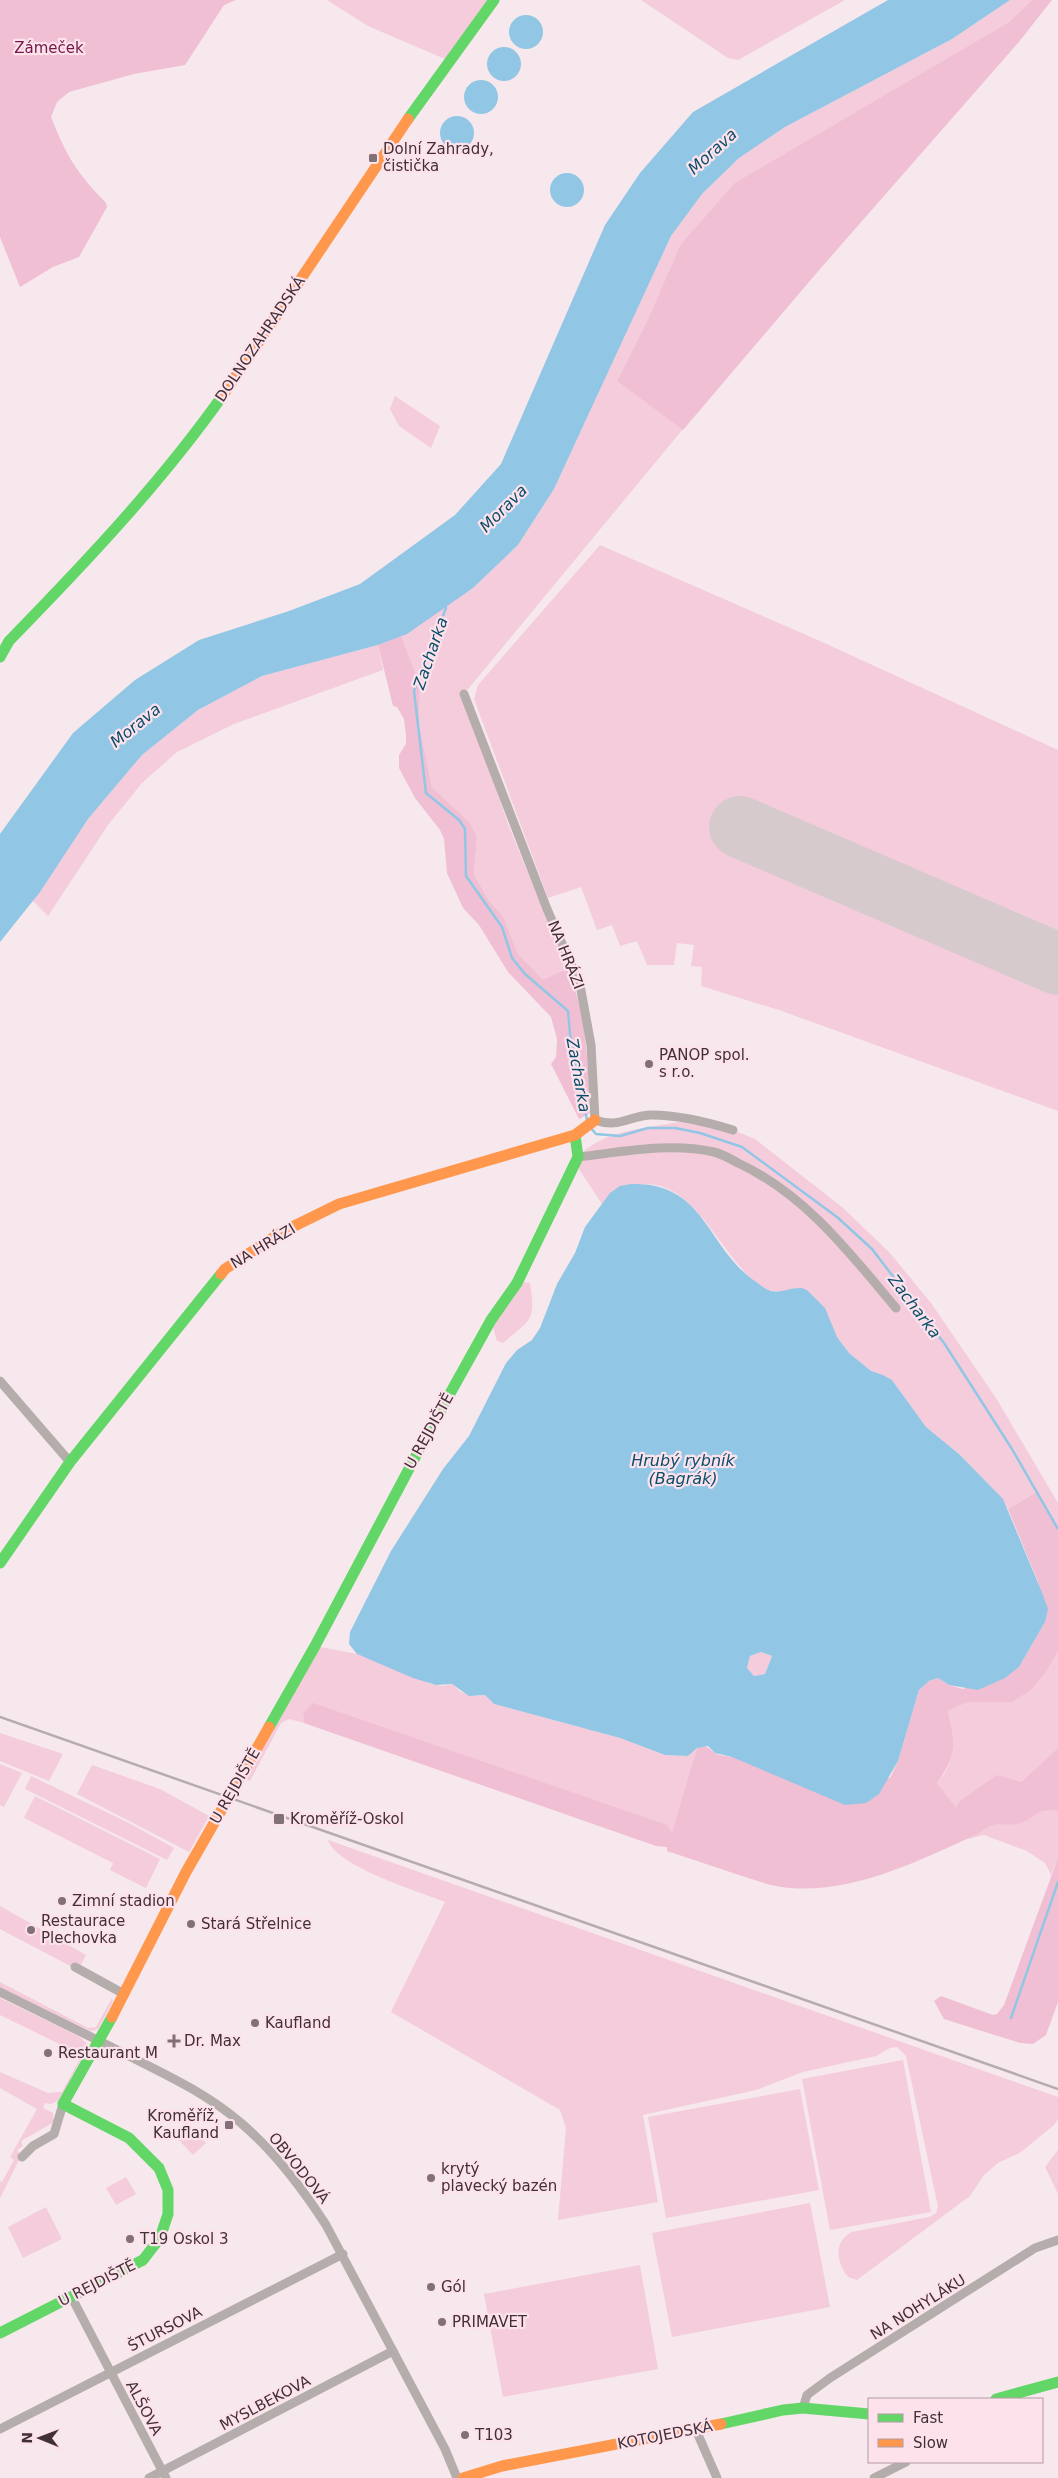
<svg xmlns="http://www.w3.org/2000/svg" width="1058" height="2478" font-family="'DejaVu Sans',sans-serif">
	<rect width="100%" height="100%" fill="#f7e8ed"/>
	<g fill="#f4ccdc">
		<path d="M327,0H493L445,59L368,26Z"/>
		<path d="M641,0H845L738,60L728,58Z"/>
		<path d="M1010,0H1032L1009,22L813,138L650,315L617,381L683,429L464,694L508,824L567,969L543,981L518,954L503,916L489,901L474,874L477,837L470,823L432,787L419,724L420,684L401,636L473,588L518,545L554,489L671,236L702,194L739,158L785,127L952,39Z"/>
		<path d="M395,396L440,426L431,448L399,426L390,409Z"/>
		<path d="M600,545L820,641L1058,750V939L747,804L731,844L1058,987V1111L779,1010L701,986L702,967L691,966L694,945L677,943L674,965H647L637,941L620,946L612,925L597,930L581,887L548,898L474,699L478,685Z"/>
		<path d="M378,645L383,670L234,724L177,752L142,783L108,825L48,916L33,901L88,819L142,755L198,710L262,676Z"/>
		<path d="M679,1122L733,1130L755,1139L842,1207L889,1252L931,1303L996,1398L1058,1503V1529L1037,1492L1008,1509L995,1491L959,1454L926,1427L892,1380L883,1375L871,1371L849,1353L837,1337L824,1308L807,1290C795,1290 777,1294 766,1289C720,1264 694,1167 631,1187C618,1191 611,1193 602,1204L575,1163C592,1131 647,1128 679,1122Z"/>
		<path d="M522,1282L530,1283C536,1322 531,1319 503,1343L497,1341L491,1320Z"/>
		<path d="M315,1646L357,1654L431,1684L443,1686L452,1684L461,1692L476,1696L485,1695L494,1704L620,1738L665,1755L688,1756L697,1748L673,1833L303,1713L304,1723L289,1719L281,1723L250,1781L247,1780L248,1764Z"/>
		<path d="M1058,1651V1748L1021,1782L956,1807L937,1783C958,1759 954,1740 948,1711L968,1702H1012L1048,1669Z"/>
		<path d="M761,1652L772,1656L765,1674L754,1676L747,1668L750,1656Z"/>
		<path d="M0,1733L63,1754L49,1781L0,1761Z"/>
		<path d="M0,1764L22,1773L4,1807L0,1805Z"/>
		<path d="M92,1765L160,1789L209,1816L189,1852L77,1794Z"/>
		<path d="M31,1776L127,1822L174,1848L167,1860L25,1789Z"/>
		<path d="M35,1796L160,1859L146,1888L110,1870L113,1863L24,1818Z"/>
		<path d="M1039,1810H1057L1058,1812V1858L1051,1875L1045,1863L1027,1851L984,1835L963,1840L978,1834L988,1825L1022,1822Z"/>
		<path d="M328,1840L1058,2097V2119L1054,2125L1021,2152L998,2163L984,2175L970,2196L857,2280L848,2277C836,2261 833,2242 852,2232L929,2217L936,2213L938,2207L906,2056L897,2047L890,2048L876,2056L803,2072L756,2090L643,2115L658,2202L558,2220L566,2128L560,2110L391,2012L445,1902C418,1891 337,1867 328,1840Z"/>
		<path d="M0,1906L86,1955L78,1970L0,1929Z"/>
		<path d="M0,1982L88,2028L96,2027L112,1998L113,2001L98,2029L91,2031L0,1988Z"/>
		<path d="M0,1998L80,2037L88,2045L60,2100L51,2104L45,2103L43,2108L53,2113L54,2122L21,2141L23,2146L17,2150L21,2156L0,2198V2181L2,2182L14,2160L10,2157L37,2109L0,2088V2072L48,2093L62,2092L82,2055L0,2015Z"/>
		<path d="M903,2060L931,2212L830,2230L802,2079Z"/>
		<path d="M800,2089L819,2190L666,2218L648,2117Z"/>
		<path d="M187,2122L206,2143L193,2155L173,2134Z"/>
		<path d="M1058,2150V2194L1045,2167Z"/>
		<path d="M126,2177L136,2194L116,2205L106,2188Z"/>
		<path d="M810,2203L830,2307L672,2337L652,2233Z"/>
		<path d="M46,2207L62,2239L23,2258L8,2227Z"/>
		<path d="M640,2265L658,2369L503,2397L484,2294Z"/>
	</g>
	<g fill="#f0bfd3">
		<path d="M0,0H236L224,5L185,65L134,74L69,92L57,102L51,117C67,157 76,172 106,203L107,207L79,257L53,267L20,287L0,237Z"/>
		<path d="M1032,0H1052L1018,43L820,269L683,430L617,381L650,315L681,244L735,183L1009,22Z"/>
		<path d="M401,636L420,684L419,724L432,787L470,823L477,837L474,874L489,901L503,916L518,954L543,980L567,969C587,1012 588,1066 590,1113L579,1119L551,1064L556,1057L557,1039L551,1017L508,972L479,925L463,908L447,873L444,839L440,830L415,798L399,768V755L406,744V735L404,719L397,707L393,706L378,645Z"/>
		<path d="M1037,1492L1058,1529V1651L1048,1669L1032,1689L1012,1702H968L948,1711C955,1744 958,1754 937,1783L956,1807L961,1800L997,1775L1021,1782L1058,1748V1812L1056,1810C1033,1810 1041,1814 1023,1822C1005,1829 997,1817 978,1834C920,1860 856,1893 790,1888C772,1887 755,1880 739,1875C715,1867 691,1859 667,1851V1847L656,1846L304,1723L303,1713L313,1703L667,1825L672,1833L697,1748C707,1744 707,1748 715,1753C720,1756 727,1756 732,1757L890,1778L898,1761L919,1690L929,1681L938,1678L949,1685L963,1689L1019,1667L1045,1622L1038,1582L1008,1509Z"/>
		<path d="M1058,1858V2002L1046,2035L1033,2044L1020,2043L944,2019L934,2001L941,1996L993,2015L997,2014L1004,2005Z"/>
	</g>
	<g fill="#92c6e5" fill-rule="evenodd">
		<path d="M888,0H1010L952,39L785,127L739,158L702,194L671,236L554,489L518,545L473,588L407,634L378,645L262,676L198,710L142,755L88,819L40,892L0,942V834L73,733L135,680L199,640L289,611L360,584L455,515L501,464L605,225L640,173L693,112Z"/>
		<circle cx="526" cy="32" r="17"/>
		<circle cx="504" cy="64" r="17"/>
		<circle cx="481" cy="97" r="17"/>
		<circle cx="457" cy="133" r="17"/>
		<circle cx="567" cy="190" r="17"/>
		<path d="M631,1184C704,1182 705,1243 752,1279C758,1283 764,1289 771,1291C781,1293 792,1287 802,1288L807,1290L825,1308L837,1337L849,1353L871,1371L883,1375L892,1380L926,1427L959,1454L1003,1499L1043,1595L1048,1609L1045,1622L1019,1667L1005,1678L978,1690L949,1685L938,1678L929,1681L919,1690L898,1761L879,1794L866,1803L845,1805L732,1757L715,1753L708,1746L697,1748L688,1756L665,1755L620,1738L494,1704L485,1695L469,1696L452,1684L436,1685L413,1678L357,1654L349,1644L350,1632L391,1551L443,1469L469,1436L506,1363L517,1350L532,1340L540,1328L557,1284L575,1253L585,1227L610,1193L620,1186ZM761,1652L772,1656L765,1674L754,1676L747,1668L750,1656Z"/>
	</g>
	<g fill="none" stroke-linecap="round" stroke-linejoin="round">
		<g stroke="#92c6e5" stroke-width="2.5">
			<path d="M445,603L446,608L414,691L426,793L459,820L465,829L466,876L502,927L512,958L525,974L568,1011L570,1034L587,1120"/>
			<path d="M590,1127L596,1134L620,1136L648,1128H675L700,1133L742,1147L837,1217L872,1249L944,1343L1012,1449L1058,1529"/>
			<path d="M1011,2018L1058,1882"/>
		</g>
		<path stroke="#d6cacd" stroke-width="62" d="M740,827L1058,964"/>
		<g stroke="#b5adac" stroke-width="9">
			<path d="M464,694L547,909L580,985L591,1045L595,1120C619,1129 630,1115 652,1115C680,1115 707,1122 733,1130"/>
			<path d="M578,1157C622,1152 670,1142 714,1152C722,1154 731,1159 738,1163C805,1194 850,1253 896,1308"/>
			<path d="M0,1381L70,1462"/>
			<path d="M75,1967L124,1994"/>
			<path d="M0,1992C46,2015 92,2037 137,2060C173,2078 210,2096 241,2123C275,2152 302,2188 326,2225L445,2449L457,2478"/>
			<path d="M22,2157L33,2146L54,2134L63,2104"/>
			<path d="M71,2296L166,2478"/>
			<path d="M803,2408L807,2395L830,2378L1035,2248L1058,2240"/>
			<path d="M0,2429L343,2254"/>
			<path d="M696,2430L717,2478"/>
			<path d="M149,2478L393,2351"/>
			<path d="M874,2478L906,2462"/>
		</g>
		<g stroke="#63d668" stroke-width="11">
			<path d="M408,119L494,0"/>
			<path d="M0,657L9,641C85,563 160,484 223,395"/>
			<path d="M0,1563L70,1462L221,1274"/>
			<path d="M269,1727L315,1646L428,1433L491,1320L517,1283L578,1157L575,1135"/>
			<path d="M0,2333L143,2260L160,2238L168,2214V2190L159,2168L129,2138L63,2104L112,2017"/>
			<path d="M996,2399L1058,2382"/>
			<path d="M721,2424L783,2410L803,2408L869,2414"/>
		</g>
		<g stroke="#ff974d" stroke-width="11">
			<path d="M223,395L408,119"/>
			<path d="M221,1274L225,1269L280,1233L339,1204L575,1135L595,1120"/>
			<path d="M112,2017L186,1872L269,1727"/>
			<path d="M463,2478L502,2466L721,2424"/>
		</g>
		<path stroke="#b6acad" stroke-width="2.5" d="M0,1717L1058,2089"/>
	</g>
	<g fill="#817077" stroke="#fde2ec" stroke-width="2">
		<rect x="368" y="153" width="10" height="10" rx="2.5"/>
		<circle cx="649" cy="1064" r="5"/>
		<rect x="273" y="1813" width="12" height="12" rx="2.5"/>
		<circle cx="62" cy="1901" r="5"/>
		<circle cx="191" cy="1924" r="5"/>
		<circle cx="31" cy="1930" r="5"/>
		<circle cx="255" cy="2023" r="5"/>
		<path d="M171.5 2033.5h5v5h5v5h-5v5h-5v-5h-5v-5h5z"/>
		<circle cx="48" cy="2053" r="5"/>
		<rect x="224" y="2120" width="10" height="10" rx="2.5"/>
		<circle cx="431" cy="2178" r="5"/>
		<circle cx="130" cy="2239" r="5"/>
		<circle cx="431" cy="2287" r="5"/>
		<circle cx="442" cy="2322" r="5"/>
		<circle cx="465" cy="2435" r="5"/>
	</g>
	<g text-anchor="middle" stroke-width="4.5" stroke-linejoin="round" paint-order="stroke">
		<g font-size="15" fill="#711848" stroke="#fde2ec">
			<text x="49" y="53">Zámeček</text>
		</g>
		<g font-size="15" fill="#423037" stroke="#fde2ec" text-anchor="start">
			<text x="383" y="154">Dolní Zahrady,<tspan x="383" dy="17">čistička</tspan></text>
			<text x="659" y="1060">PANOP spol.<tspan x="659" dy="17">s r.o.</tspan></text>
			<text x="290" y="1824">Kroměříž-Oskol</text>
			<text x="72" y="1906">Zimní stadion</text>
			<text x="41" y="1926">Restaurace<tspan x="41" dy="17">Plechovka</tspan></text>
			<text x="201" y="1929">Stará Střelnice</text>
			<text x="265" y="2028">Kaufland</text>
			<text x="184" y="2046">Dr. Max</text>
			<text x="58" y="2058">Restaurant M</text>
			<text x="219" y="2121" text-anchor="end">Kroměříž,<tspan x="219" dy="17">Kaufland</tspan></text>
			<text x="441" y="2174">krytý<tspan x="441" dy="17">plavecký bazén</tspan></text>
			<text x="140" y="2244">T19 Oskol 3</text>
			<text x="441" y="2292">Gól</text>
			<text x="452" y="2327">PRIMAVET</text>
			<text x="475" y="2440">T103</text>
		</g>
		<g font-size="15" fill="#423037" stroke="#fde2ec">
			<text transform="translate(260 339) rotate(-56)" y="5">DOLNOZAHRADSKÁ</text>
			<text transform="translate(566 955) rotate(68)" y="5">NA HRÁZI</text>
			<text transform="translate(263 1246) rotate(-31)" y="5">NA HRÁZI</text>
			<text transform="translate(429 1431) rotate(-61)" y="5">U REJDIŠTĚ</text>
			<text transform="translate(235 1786) rotate(-60)" y="5">U REJDIŠTĚ</text>
			<text transform="translate(299 2168) rotate(51)" y="5">OBVODOVÁ</text>
			<text transform="translate(97 2283) rotate(-27)" y="5">U REJDIŠTĚ</text>
			<text transform="translate(918 2307) rotate(-32)" y="5">NA NOHYLÁKU</text>
			<text transform="translate(165 2329) rotate(-27)" y="5">ŠTURSOVA</text>
			<text transform="translate(265 2403) rotate(-28)" y="5">MYSLBEKOVA</text>
			<text transform="translate(144 2408) rotate(62)" y="5">ALŠOVA</text>
			<text transform="translate(665 2435) rotate(-11)" y="5">KOTOJEDSKÁ</text>
		</g>
		<g font-size="16" font-style="italic" fill="#094e6a" stroke="#fde2ec">
			<text transform="translate(712 151) rotate(-42)" y="6">Morava</text>
			<text transform="translate(503 508) rotate(-45)" y="6">Morava</text>
			<text transform="translate(430 653) rotate(-71)" y="6">Zacharka</text>
			<text transform="translate(135 725) rotate(-39)" y="6">Morava</text>
			<text transform="translate(579 1075) rotate(80)" y="6">Zacharka</text>
			<text transform="translate(915 1306) rotate(53)" y="6">Zacharka</text>
			<text x="683" y="1466">Hrubý rybník<tspan x="683" dy="18">(Bagrák)</tspan></text>
		</g>
	</g>
	<rect x="868" y="2398" width="175" height="65" fill="#fde2ec" stroke="#b29ba4"/>
	<rect x="878" y="2414" width="25" height="8" fill="#63d668" stroke="#b29ba4"/>
	<text x="913" y="2423" font-size="15" fill="#423037">Fast</text>
	<rect x="878" y="2439" width="25" height="8" fill="#ff974d" stroke="#b29ba4"/>
	<text x="913" y="2448" font-size="15" fill="#423037">Slow</text>
	<g transform="translate(40 2438) rotate(271)" stroke="#fde2ec" stroke-width="4" paint-order="stroke">
	<path d="M0-4L9 19L0 12L-9 19Z" fill="#423037"/>
	<text y="-8" font-size="14" font-weight="bold" text-anchor="middle" fill="#423037">N</text>
	</g>
</svg>
